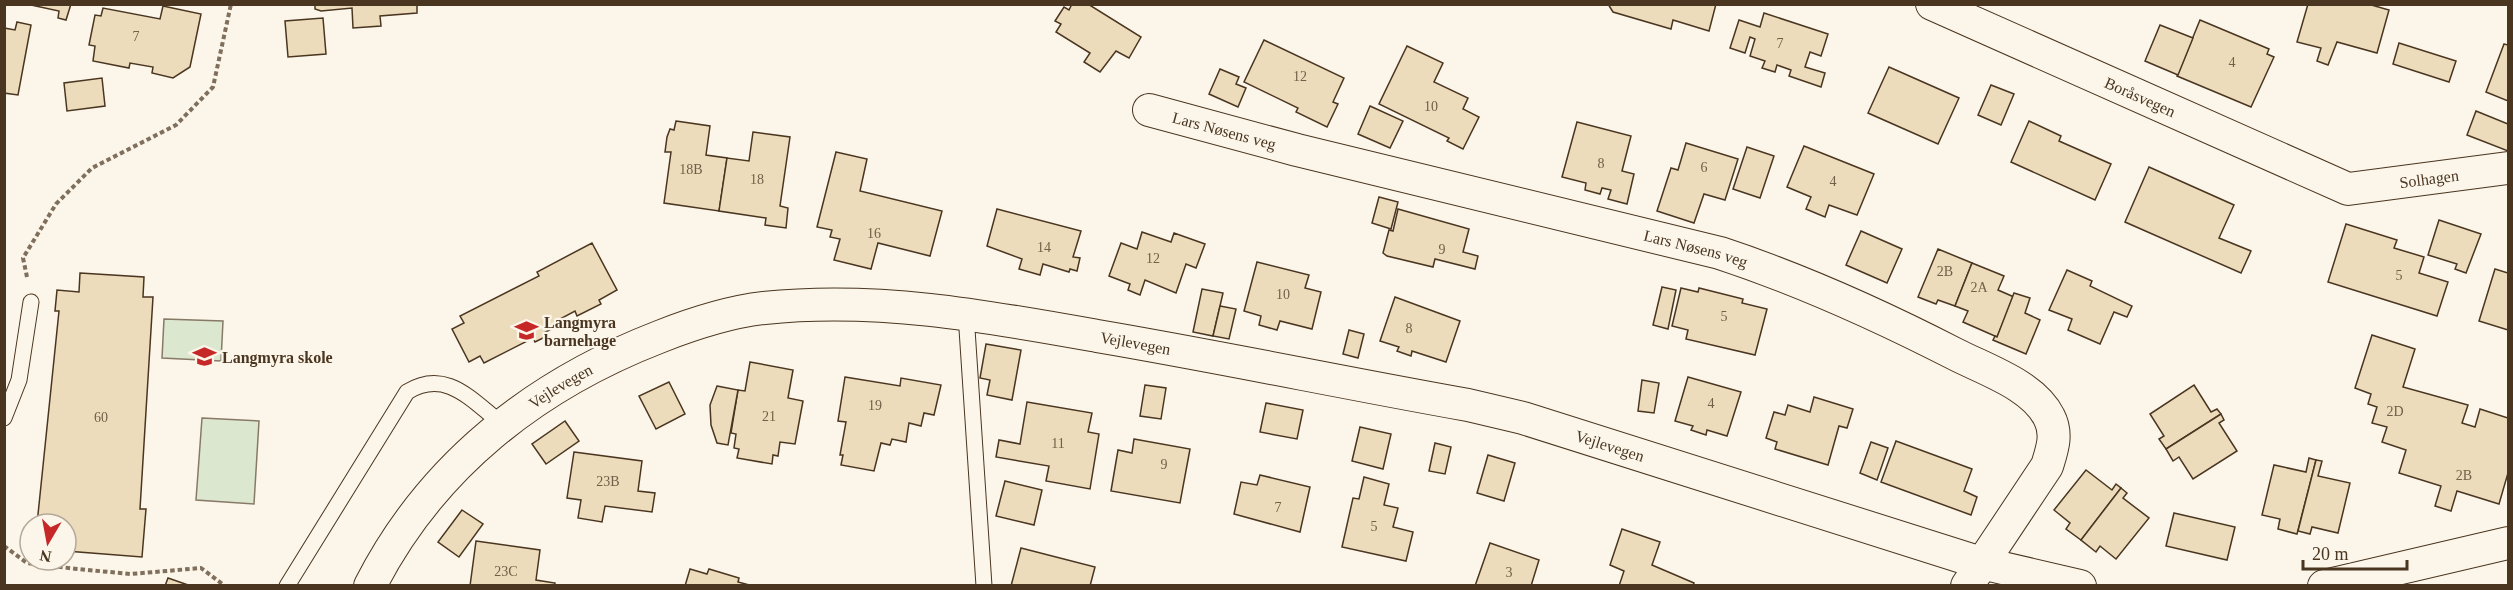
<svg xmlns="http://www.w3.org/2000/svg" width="2513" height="590" font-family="Georgia,serif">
	<rect width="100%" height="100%" fill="#fbf6e9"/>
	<g fill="#dce7d0" stroke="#887966" stroke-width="1.5">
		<path d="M164,319L223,321L221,361L162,358Z"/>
		<path d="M202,418L259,421L254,504L196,500Z"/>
	</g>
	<g fill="#ecdcbc" stroke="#4a3520" stroke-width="1.5">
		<path d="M71,4L66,20L58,18L59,11L31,5Z"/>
		<path d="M315,4H417V13L380,16L381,26L353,28L352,8L321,11L315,9Z"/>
		<path d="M1072,4H1088L1141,37L1129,58L1116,51L1100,72L1084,62L1090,53L1056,32L1061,24L1055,21L1064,7L1069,10Z"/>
		<path d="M1608,4H1716L1709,31L1673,20L1671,29L1613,12Z"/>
		<path d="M2308,4H2368L2389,10L2377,53L2337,42L2328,65L2317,61L2321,48L2297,42Z"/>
		<path d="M163,6L201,14L190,67L173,78L152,73L153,67L130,63L129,68L93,61L95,46L89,45L95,15L101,16L103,8L160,19Z"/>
		<path d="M1764,13L1828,34L1821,56L1810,52L1805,67L1825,73L1821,87L1789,76L1791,70L1777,65L1775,72L1762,68L1765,61L1750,56L1755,39L1750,37L1745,53L1730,48L1739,20L1760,27Z"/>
		<path d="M323,18L326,54L288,57L285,21Z"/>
		<path d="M2200,20L2269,49L2267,54L2274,57L2251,107L2177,76Z"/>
		<path d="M17,22L31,25L18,95L4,93V28L15,30Z"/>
		<path d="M2160,25L2193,38L2178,75L2145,61Z"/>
		<path d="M1264,40L1344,78L1333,102L1338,104L1327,127L1296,112L1298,108L1244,82Z"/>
		<path d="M2399,43L2456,61L2449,82L2393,64Z"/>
		<path d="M2504,44L2508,45V101L2486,92Z"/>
		<path d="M1407,46L1443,63L1434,82L1468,98L1463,109L1479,117L1463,149L1447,141L1449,138L1379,104Z"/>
		<path d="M1889,67L1959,98L1938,144L1868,113Z"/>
		<path d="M1220,69L1239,77L1236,84L1246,88L1238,107L1209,94Z"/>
		<path d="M102,78L105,106L67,111L64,83Z"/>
		<path d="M1991,85L2014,94L2001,125L1978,115Z"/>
		<path d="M1370,106L1403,121L1390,148L1358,134Z"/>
		<path d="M2476,111L2508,124V151L2467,135Z"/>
		<path d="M676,121L710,126L706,155L727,158L719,211L664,203L671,152H665L667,137L670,129L674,130Z"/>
		<path d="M2029,121L2061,136L2059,141L2111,164L2095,200L2011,162Z"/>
		<path d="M1577,122L1631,136L1622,171L1634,174L1627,204L1608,199L1611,190L1602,188L1600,194L1585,190L1586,183L1562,177Z"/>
		<path d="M753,132L790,137L780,206L788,208L786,228L765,225L766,218L719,211L727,158L749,161Z"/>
		<path d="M1686,143L1738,159L1725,200L1704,194L1694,223L1657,211L1671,168L1678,170Z"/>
		<path d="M1804,146L1874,174L1857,215L1829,205L1825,217L1806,209L1811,197L1787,187Z"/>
		<path d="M1747,147L1774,156L1760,198L1733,189Z"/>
		<path d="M836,152L867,159L860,191L942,211L930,256L878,243L871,269L834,260L840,239L830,237L832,230L817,227Z"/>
		<path d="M2149,167L2234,205L2219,238L2251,251L2241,273L2125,222Z"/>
		<path d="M1379,197L1398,202L1391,229L1372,223Z"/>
		<path d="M997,209L1081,231L1073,257L1080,258L1077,271L1070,269L1069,272L1043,264L1040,275L1019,269L1022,259L987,246Z"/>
		<path d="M1398,209L1469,229L1463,252L1478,256L1475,269L1435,259L1433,267L1387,256L1383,253L1389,230L1393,231Z"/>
		<path d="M2439,220L2481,234L2466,273L2455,269L2457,264L2428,255Z"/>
		<path d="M2346,224L2397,240L2394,248L2424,257L2419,273L2448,282L2437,316L2328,282Z"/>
		<path d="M1861,231L1902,249L1887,283L1846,265Z"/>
		<path d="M1142,232L1171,242L1174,233L1205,244L1196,268L1186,264L1176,293L1145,280L1140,295L1128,290L1130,284L1109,276L1121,243L1137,249Z"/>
		<path d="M592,243L617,290L599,300L601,304L577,316L575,311L560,319L562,323L544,333L545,337L535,342L533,338L484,363L480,356L469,362L452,329L464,323L460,316L539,276L537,272Z"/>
		<path d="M1938,249L1972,263L1955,306L1938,300L1936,304L1918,297Z"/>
		<path d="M1257,262L1309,275L1305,288L1321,292L1312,329L1280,321L1277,330L1259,325L1261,316L1244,311Z"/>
		<path d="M1972,263L2004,276L1998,290L2014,297L1997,337L1963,322L1968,311L1955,306Z"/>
		<path d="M2495,269L2508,273V330L2479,321Z"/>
		<path d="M2067,270L2092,281L2090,286L2132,306L2127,317L2114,312L2100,344L2068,330L2072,319L2049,310Z"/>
		<path d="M80,273L144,277L143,297H153L140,509H146L142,557L66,551V524H37L59,311H55L57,290L79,292Z"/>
		<path d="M1662,287L1676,290L1668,329L1653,325Z"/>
		<path d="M1681,288L1698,292L1699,288L1743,299L1742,303L1767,309L1755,355L1686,339L1688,330L1672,326Z"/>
		<path d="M1202,289L1223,293L1213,336L1193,332Z"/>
		<path d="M2014,293L2030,298L2025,313L2040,320L2026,354L1993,340L1995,336L1997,337Z"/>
		<path d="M1395,297L1460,321L1446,362L1412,351L1411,356L1397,351L1399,347L1380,341Z"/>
		<path d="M1220,306L1236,309L1229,339L1213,336Z"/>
		<path d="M1349,330L1364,334L1358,358L1343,354Z"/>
		<path d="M2372,335L2415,349L2403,387L2468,405L2462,423L2475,427L2480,409L2508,418V473L2499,504L2457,491L2451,511L2435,506L2441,486L2399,473L2406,450L2382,442L2387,427L2372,423L2377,407L2368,404L2371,394L2355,388Z"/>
		<path d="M986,344L1021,350L1012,400L987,395L990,380L980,378Z"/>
		<path d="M750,362L793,370L788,398L803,401L795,444L780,442L778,456L773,455L772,464L737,458L739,449L734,448L736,434L731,433L738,390L745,391Z"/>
		<path d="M845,377L900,386L901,378L941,385L934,415L924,413L921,426L909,423L906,442L892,439L890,445L881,443L874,471L841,465L843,455H840L846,422L838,421Z"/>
		<path d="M1688,377L1741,392L1727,436L1707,430L1706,435L1691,430L1693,426L1675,421Z"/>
		<path d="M1642,380L1659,383L1654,413L1638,411Z"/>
		<path d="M669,382L685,414L656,429L639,396Z"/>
		<path d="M1145,385L1166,388L1161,419L1140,416Z"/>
		<path d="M2194,385L2211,412L2217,409L2221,414L2166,449L2159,439L2164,436L2150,414Z"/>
		<path d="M717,386L738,390L728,445L717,443L711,425L710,405Z"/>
		<path d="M1814,397L1853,409L1847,428L1839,426L1828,465L1775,449L1777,442L1766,438L1774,412L1785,415L1788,405L1810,412Z"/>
		<path d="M1027,402L1092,413L1088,432L1099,434L1090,489L1046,481L1049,466L996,457L999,440L1020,444Z"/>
		<path d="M1266,403L1303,410L1297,439L1260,432Z"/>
		<path d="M2221,414L2224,420L2219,423L2237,451L2193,479L2179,457L2173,461L2166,449Z"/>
		<path d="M565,421L579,441L546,464L532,444Z"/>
		<path d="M1360,427L1391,434L1383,469L1352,461Z"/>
		<path d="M1134,439L1190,449L1180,503L1111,491L1118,450L1132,453Z"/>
		<path d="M1896,441L1972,469L1964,491L1977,497L1971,515L1881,482Z"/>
		<path d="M1871,442L1888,448L1877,480L1860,473Z"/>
		<path d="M1435,443L1451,447L1445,474L1429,471Z"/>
		<path d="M574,452L642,461L638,491L655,493L652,512L605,506L602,522L578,518L581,500L567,498Z"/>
		<path d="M1488,455L1515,463L1504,501L1477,493Z"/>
		<path d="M2309,458L2316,460L2297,534L2278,529L2280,519L2262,515L2274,465L2306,472Z"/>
		<path d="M2316,460L2322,461L2318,476L2350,483L2338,533L2312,527L2310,534L2298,531Z"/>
		<path d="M2086,470L2112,490L2116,484L2121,488L2081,540L2066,529L2070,523L2054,510Z"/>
		<path d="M1260,475L1310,487L1300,532L1234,514L1241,482L1257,485Z"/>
		<path d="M1364,477L1389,484L1384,505L1398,508L1393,527L1413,532L1406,561L1342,547L1353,498L1359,499Z"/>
		<path d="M1005,481L1042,490L1034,525L996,516Z"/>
		<path d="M2121,488L2127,493L2123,498L2149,518L2116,559L2100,546L2096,552L2081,540Z"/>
		<path d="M462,510L483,524L459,557L438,542Z"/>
		<path d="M2174,513L2235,527L2227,560L2166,546Z"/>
		<path d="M1622,529L1660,542L1652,565L1694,583L1693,586H1619L1624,571L1610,565Z"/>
		<path d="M476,541L540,550L536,580L555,583L554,586H470Z"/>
		<path d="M1490,543L1539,560L1531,586H1475Z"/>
		<path d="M1021,548L1095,567L1090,586H1011Z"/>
		<path d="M690,569L707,574L709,569L739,578L738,582L753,586H685Z"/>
		<path d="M168,578L191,586H165Z"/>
	</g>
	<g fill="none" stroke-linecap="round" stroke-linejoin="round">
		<defs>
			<g id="lane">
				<path d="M966,314L984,586"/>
				<path d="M4,418L19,380L31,302"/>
				<path d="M287,586L407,392C446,368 471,400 501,423"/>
			</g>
			<g id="street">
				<path id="s1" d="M1932,4L2348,189L2508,168"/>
				<path id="s2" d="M1149,110L1297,150L1720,253C1802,280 1879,315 1955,354C1986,370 2033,385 2049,417C2058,434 2052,450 2047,466L1967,586"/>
				<path id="s3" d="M370,586C431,466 535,385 659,337C692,324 728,312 764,308C877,296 986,316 1097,336C1221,357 1344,383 1468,405L1523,418L1981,563L2080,586"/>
				<path d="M2324,586L2508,543"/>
			</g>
		</defs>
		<use href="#lane" stroke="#4a3520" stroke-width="17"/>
		<use href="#street" stroke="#4a3520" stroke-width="34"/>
		<g stroke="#7f6f5c" stroke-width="4" stroke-dasharray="4.5 3" stroke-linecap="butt">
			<path d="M27,277L23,258L56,204L92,168L176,125L213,87L231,4"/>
			<path d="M4,546L27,563L77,569L131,574L201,568L225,586"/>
		</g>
		<use href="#lane" stroke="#fbf6e9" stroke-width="15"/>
		<use href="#street" stroke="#fbf6e9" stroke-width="32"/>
	</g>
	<defs>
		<symbol id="school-bare" viewBox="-9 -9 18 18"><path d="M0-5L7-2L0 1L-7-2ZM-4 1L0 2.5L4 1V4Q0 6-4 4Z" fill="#c62828" stroke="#fbf6e9" stroke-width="2.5" paint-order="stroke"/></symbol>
	</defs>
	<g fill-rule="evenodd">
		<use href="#school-bare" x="510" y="314" width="33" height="33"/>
		<use href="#school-bare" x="188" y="340" width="33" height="33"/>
	</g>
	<g text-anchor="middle" stroke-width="4.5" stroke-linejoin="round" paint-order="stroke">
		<g font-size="14" fill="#725f47">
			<text x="136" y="41">7</text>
			<text x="1780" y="48">7</text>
			<text x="2232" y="67">4</text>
			<text x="1300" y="81">12</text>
			<text x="1431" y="111">10</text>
			<text x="1601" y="168">8</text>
			<text x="1704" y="172">6</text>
			<text x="691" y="174">18B</text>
			<text x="757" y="184">18</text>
			<text x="1833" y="186">4</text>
			<text x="874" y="238">16</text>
			<text x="1044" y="252">14</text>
			<text x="1442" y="254">9</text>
			<text x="1153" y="263">12</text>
			<text x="1945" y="276">2B</text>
			<text x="2399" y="280">5</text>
			<text x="1979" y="292">2A</text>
			<text x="1283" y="299">10</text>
			<text x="1724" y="321">5</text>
			<text x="1409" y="333">8</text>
			<text x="1711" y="408">4</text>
			<text x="875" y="410">19</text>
			<text x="2395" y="416">2D</text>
			<text x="769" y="421">21</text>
			<text x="101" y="422">60</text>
			<text x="1058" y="448">11</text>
			<text x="1164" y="469">9</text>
			<text x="2464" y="480">2B</text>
			<text x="608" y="486">23B</text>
			<text x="1278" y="512">7</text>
			<text x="1374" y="531">5</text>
			<text x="506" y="576">23C</text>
			<text x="1509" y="577">3</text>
		</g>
		<g font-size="16" fill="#4a3520" stroke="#fbf6e9">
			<text dy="6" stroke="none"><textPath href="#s1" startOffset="228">Boråsvegen</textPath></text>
			<text dy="6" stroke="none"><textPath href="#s2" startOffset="78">Lars Nøsens veg</textPath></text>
			<text dy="6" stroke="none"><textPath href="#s1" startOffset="537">Solhagen</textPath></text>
			<text dy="6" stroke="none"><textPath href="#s2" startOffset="564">Lars Nøsens veg</textPath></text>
			<text dy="6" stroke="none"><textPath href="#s3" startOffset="874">Vejlevegen</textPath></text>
			<text dy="6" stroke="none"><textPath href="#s3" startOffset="280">Vejlevegen</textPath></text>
			<text dy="6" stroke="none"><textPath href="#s3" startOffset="1360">Vejlevegen</textPath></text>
		</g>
		<g font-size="16" font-weight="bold" fill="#4a3520" stroke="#fbf6e9" text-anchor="start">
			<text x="544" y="328">Langmyra<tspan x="544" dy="18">barnehage</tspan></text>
			<text x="222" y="363">Langmyra skole</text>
		</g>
	</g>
	<rect width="2513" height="590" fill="none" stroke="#4a3520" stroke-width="12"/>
	<g transform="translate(48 542) rotate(190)"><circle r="28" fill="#fbf6e9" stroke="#b4a999" stroke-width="1.5"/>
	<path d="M0-4.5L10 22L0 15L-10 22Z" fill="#c62828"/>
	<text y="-9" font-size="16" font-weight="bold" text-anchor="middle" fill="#4a3520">N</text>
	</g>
	<path d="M2303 560v9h104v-9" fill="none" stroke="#4a3520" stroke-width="3"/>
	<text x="2312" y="560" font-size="18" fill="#4a3520" stroke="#fbf6e9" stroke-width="4.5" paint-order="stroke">20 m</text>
</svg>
